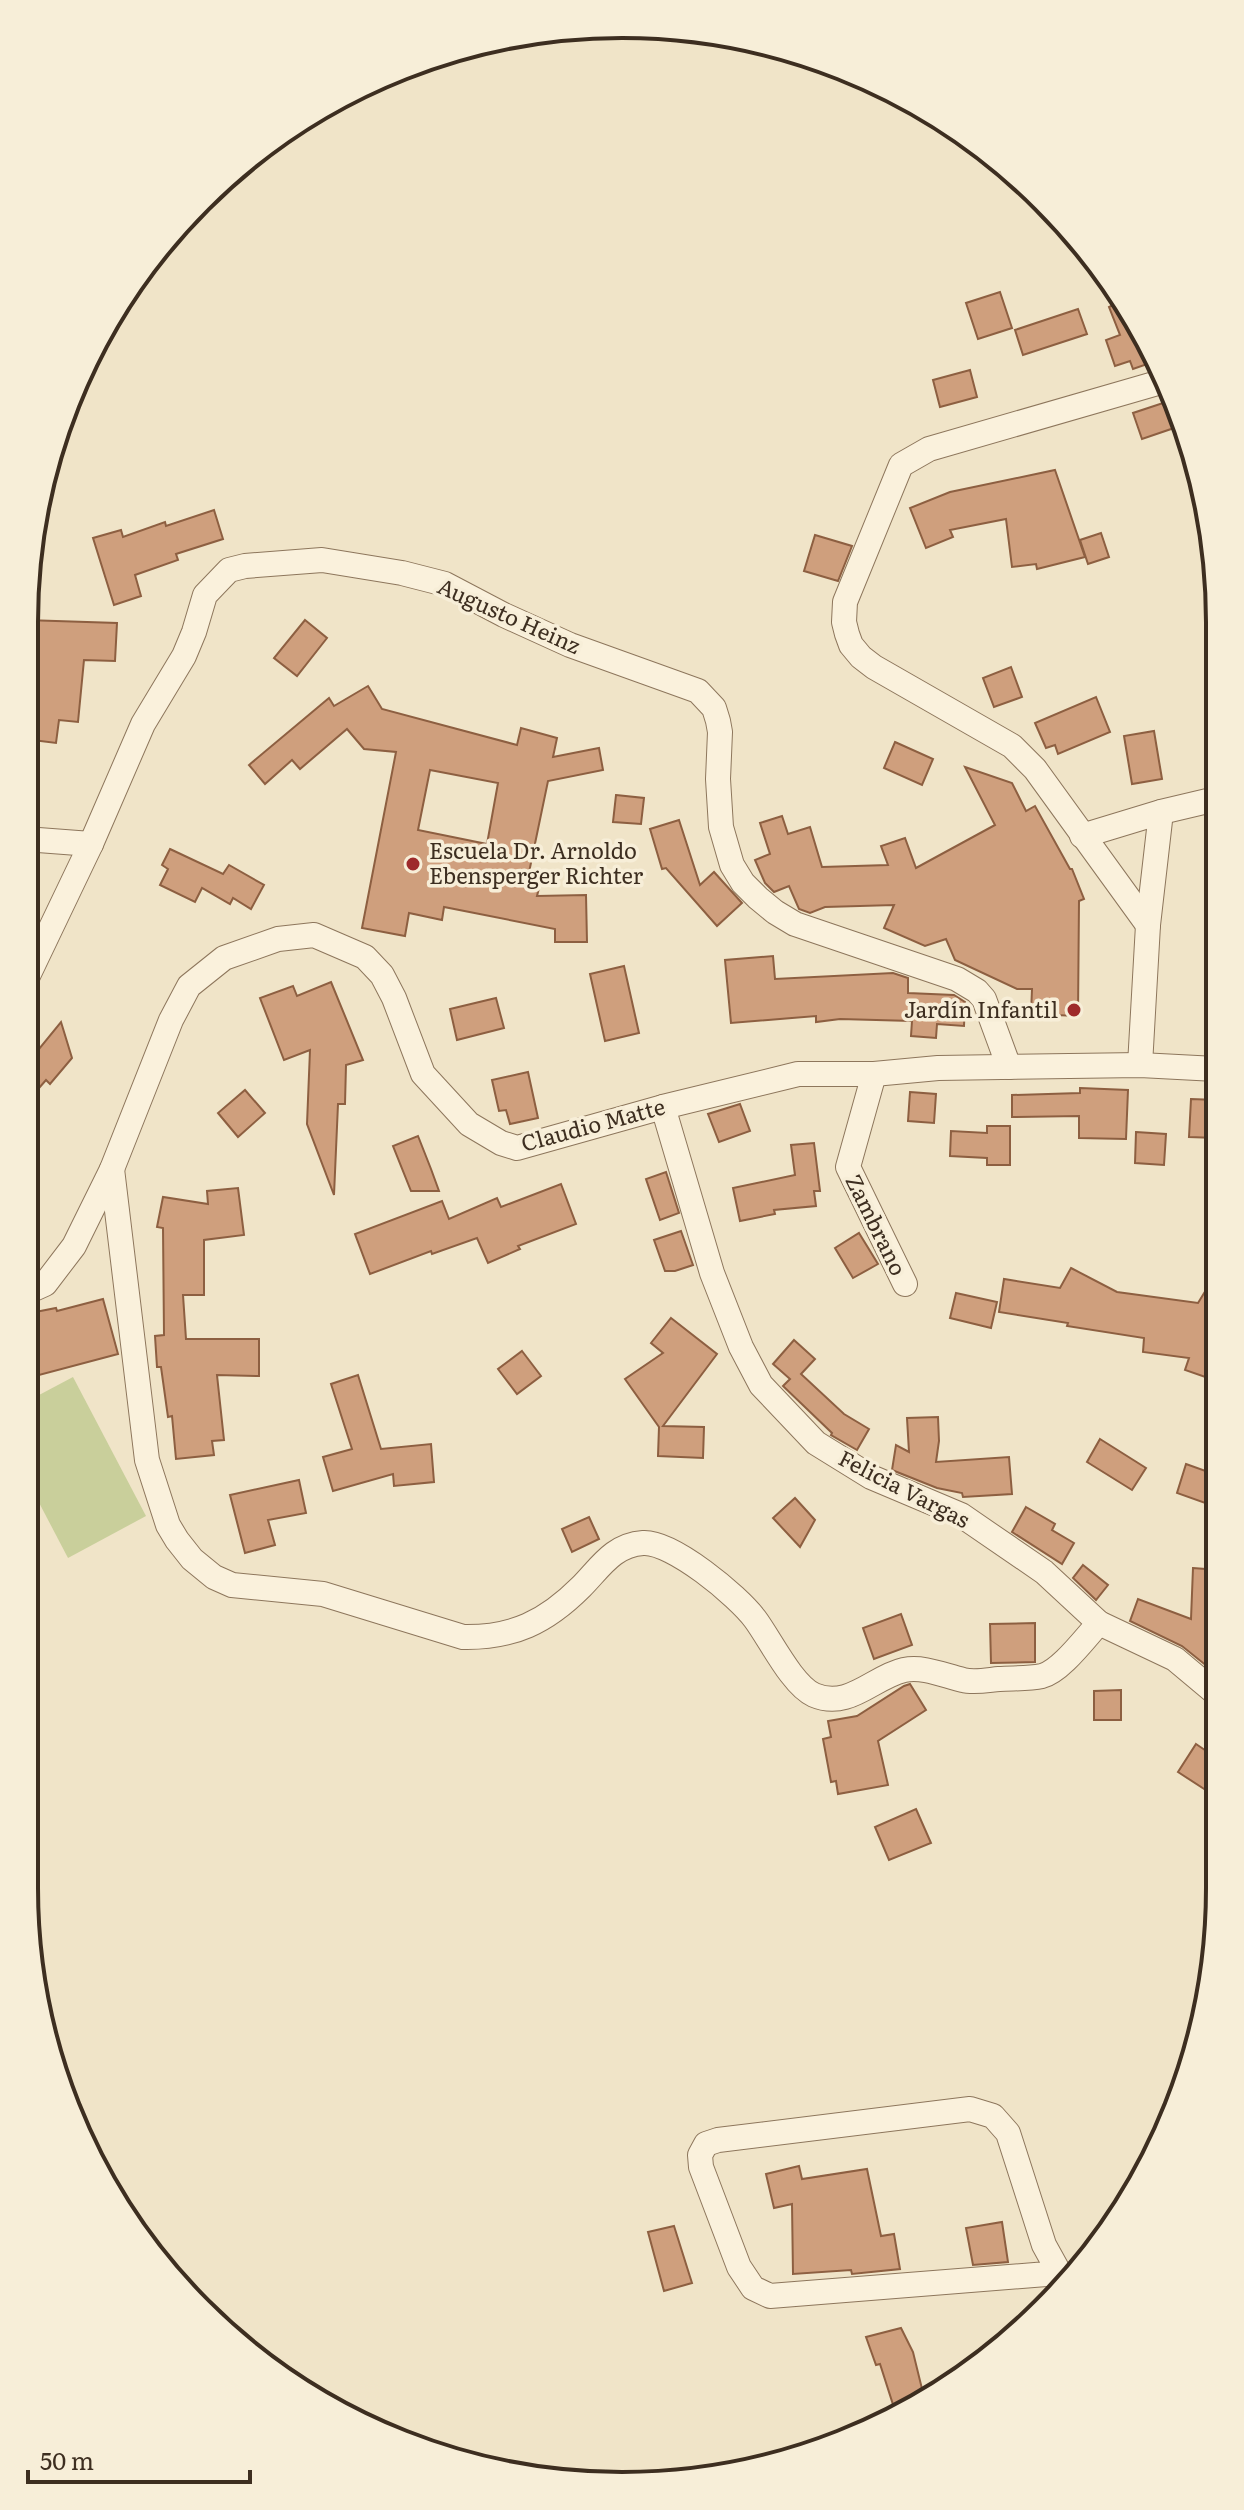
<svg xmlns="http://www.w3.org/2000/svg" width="1244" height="2510" font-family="Literata,serif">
	<rect width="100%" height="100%" fill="#f0e4c8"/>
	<path fill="#c9cf9b" d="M73,1377L146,1516L68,1558L24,1474V1403Z"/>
	<g fill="#cf9f7d" stroke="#8d5f41" stroke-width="2" fill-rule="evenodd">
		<path d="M1000,292L1012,328L978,339L966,303Z"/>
		<path d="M1121,301L1151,352L1156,361L1133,369L1130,361L1115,366L1106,340L1120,335L1109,307Z"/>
		<path d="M1078,309L1087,334L1023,355L1015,330Z"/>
		<path d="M970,370L977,397L940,407L933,380Z"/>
		<path d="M1166,402L1174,428L1142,439L1133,413Z"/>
		<path d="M1055,470L1085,557L1037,569L1036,564L1012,567L1006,519L950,530L953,537L926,548L910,508L950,492Z"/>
		<path d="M214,510L223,539L176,554L178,560L135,575L141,596L114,605L93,538L121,530L123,537L165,522L166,526Z"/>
		<path d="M1101,533L1109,557L1088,564L1080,540Z"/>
		<path d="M815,535L852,546L838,581L804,571Z"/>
		<path d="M25,620L117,623L115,661L84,660L78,722L59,720L56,743L25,739Z"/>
		<path d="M305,620L327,638L297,676L274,658Z"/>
		<path d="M1011,667L1022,697L994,707L983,678Z"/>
		<path d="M368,686L382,709L517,745L521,728L557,738L553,757L599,748L603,770L548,781L527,882L540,884L537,896L586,895L587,942H555V929L444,907L442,920L409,913L405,936L362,928L396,752L364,749L347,729L300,769L292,760L265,784L249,765L329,698L334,706ZM430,770L498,783L487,844L418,830Z"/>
		<path d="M1096,697L1110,732L1058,754L1055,745L1046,748L1035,723Z"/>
		<path d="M1154,731L1162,779L1132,784L1124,736Z"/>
		<path d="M895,742L933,759L922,785L884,768Z"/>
		<path d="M965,767L1012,783L1026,811L1035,806L1070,869H1072L1084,899L1079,901L1078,1016L1031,1014L1032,989H1017L955,960L946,939L925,946L884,928L894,905L825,907L810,913L799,909L789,886L774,892L765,883L755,860L770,854L760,823L782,816L788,834L810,827L822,867L888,865L881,846L905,838L916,868L995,825Z"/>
		<path d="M616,795L644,798L641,824L613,822Z"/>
		<path d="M679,820L700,885L714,872L742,903L717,926L666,868L662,869L650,829Z"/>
		<path d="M170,849L223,874L229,865L264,885L251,909L233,898L230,904L202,888L195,902L160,885L168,869L162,865Z"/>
		<path d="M773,956L775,979L893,973L908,978V993L954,995L965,1002L964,1026L937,1024L936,1038L911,1036L912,1021L840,1019L816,1022V1016L731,1023L725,960Z"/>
		<path d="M624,966L639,1033L605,1041L590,974Z"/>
		<path d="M331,982L363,1060L346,1065L345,1104H338L334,1195L307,1124L310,1050L284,1060L260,998L293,986L297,996Z"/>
		<path d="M496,998L504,1028L457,1040L450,1009Z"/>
		<path d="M61,1022L72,1058L50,1084L46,1080L25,1104V1066Z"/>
		<path d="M528,1072L538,1118L510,1124L506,1110L499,1111L492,1080Z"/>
		<path d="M1080,1088L1128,1090L1126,1139L1079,1138V1116L1012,1117V1095L1080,1093Z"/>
		<path d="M245,1090L265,1113L238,1137L218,1113Z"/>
		<path d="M910,1092L936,1094L934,1123L908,1121Z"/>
		<path d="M1191,1099L1216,1100V1138L1189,1137Z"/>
		<path d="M740,1104L750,1131L719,1142L708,1114Z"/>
		<path d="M987,1126H1010V1165H987V1158L950,1156L951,1131L987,1133Z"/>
		<path d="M1136,1132L1166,1134L1164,1165L1135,1163Z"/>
		<path d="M418,1136L431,1169L439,1191H411L393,1146Z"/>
		<path d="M814,1143L820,1191H814L816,1206L774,1210L775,1214L740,1221L733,1188L795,1175L791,1145Z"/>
		<path d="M666,1172L679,1213L660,1220L646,1179Z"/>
		<path d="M561,1184L576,1224L518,1246L520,1249L488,1263L477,1238L432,1254L431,1251L370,1274L355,1234L442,1201L449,1219L497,1198L501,1207Z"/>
		<path d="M238,1188L244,1235L204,1240V1295H183L186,1339H259V1376L217,1375L224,1440L212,1441L214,1455L176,1459L172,1416L168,1417L161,1367H157L155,1336L164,1335L163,1228L157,1227L163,1197L208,1204L207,1191Z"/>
		<path d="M681,1231L693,1265L675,1271H665L654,1240Z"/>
		<path d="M859,1233L878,1264L853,1278L835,1248Z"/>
		<path d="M1071,1268L1117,1292L1198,1303L1217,1272V1381L1185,1370L1189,1358L1143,1352L1144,1338L1067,1326L1068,1323L999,1312L1004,1279L1060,1288Z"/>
		<path d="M956,1293L997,1302L991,1328L950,1318Z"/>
		<path d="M103,1299L118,1354L24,1379L25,1314L56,1308L57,1311Z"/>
		<path d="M671,1318L717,1354L663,1426L704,1427L703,1458L658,1456L659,1427L625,1379L663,1353L651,1343Z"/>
		<path d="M794,1340L815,1359L801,1374L844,1414L869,1429L857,1450L831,1435L832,1433L783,1386L790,1379L773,1364Z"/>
		<path d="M522,1351L541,1376L517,1394L498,1369Z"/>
		<path d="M358,1375L381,1449L431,1444L434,1482L394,1486L393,1474L333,1491L323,1457L352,1449L331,1384Z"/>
		<path d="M938,1417L939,1441L936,1462L1009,1457L1012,1494L963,1497L962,1493L937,1488L892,1470L896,1445L909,1452L907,1418Z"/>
		<path d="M1100,1439L1146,1468L1132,1490L1087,1462Z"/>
		<path d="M1186,1464L1217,1475L1208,1504L1177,1493Z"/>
		<path d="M299,1480L306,1513L268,1520L275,1545L245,1553L230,1495Z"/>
		<path d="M795,1498L815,1520L800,1547L773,1518Z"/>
		<path d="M1026,1507L1055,1524L1052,1530L1074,1543L1062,1564L1012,1532Z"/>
		<path d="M589,1517L599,1539L572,1552L562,1529Z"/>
		<path d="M1083,1565L1108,1585L1096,1600L1073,1578Z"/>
		<path d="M1193,1568L1218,1570V1675L1182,1646L1130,1621L1138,1599L1191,1619Z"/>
		<path d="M901,1614L912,1645L874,1659L863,1628Z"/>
		<path d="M1035,1623V1662L991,1663L990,1624Z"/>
		<path d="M910,1684L926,1710L878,1741L888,1785L838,1794L836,1781L831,1782L823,1739L831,1737L828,1721L857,1716L904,1686Z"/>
		<path d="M1121,1690V1720H1094V1691Z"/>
		<path d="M1196,1744L1218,1759V1798L1178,1772Z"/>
		<path d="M916,1809L931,1843L889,1860L875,1827Z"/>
		<path d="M799,2166L802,2179L867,2169L881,2236L894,2234L900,2269L852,2274L851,2270L793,2274L792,2204L774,2208L766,2174Z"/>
		<path d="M1002,2222L1008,2262L973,2265L966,2228Z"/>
		<path d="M674,2226L692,2283L664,2291L648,2232Z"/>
		<path d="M901,2328L913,2352L924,2397L897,2417L880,2364L876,2365L866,2337Z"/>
	</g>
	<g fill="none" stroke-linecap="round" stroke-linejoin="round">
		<defs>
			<g id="minor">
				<path d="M1082,836L1161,812L1216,799"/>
				<path d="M25,839L91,844"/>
				<path d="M1148,925L1035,769L1012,746L874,667L861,657L851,645L847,634L844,622L845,602L901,465L929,449L1154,384L1165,376"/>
				<path d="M25,982L91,844L143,724L184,656L194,632L205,595L229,570L245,566L322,560L402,573L445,584L504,615L570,645L698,691L714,708L718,721L720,732L718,779L721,827L732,865L743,883L758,898L775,912L795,924L957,979L977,991L984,999L1009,1067"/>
				<path d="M1140,1065L1148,925L1161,812"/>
				<path d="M874,1074L848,1167L905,1284"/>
				<path d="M663,1107L712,1273L741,1347L761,1385L816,1443L871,1477L961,1515L1044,1572L1099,1623L1175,1659L1218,1695"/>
				<path d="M112,1169L147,1460L168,1525L177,1540L192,1559L214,1577L232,1585L323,1594L463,1637C513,1638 546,1622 581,1587C600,1568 613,1545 643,1543C672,1541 738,1596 755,1619C770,1639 792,1685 814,1695C849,1710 873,1677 904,1670C924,1666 945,1676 963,1680C974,1683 988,1680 999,1679C1013,1678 1028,1679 1042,1676C1061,1671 1085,1638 1099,1623"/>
				<path d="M25,1293L45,1284L74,1246L112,1169L171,1020L189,986L224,958L278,939L314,935L365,957L382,975L394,998L423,1074L469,1124L501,1143L517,1148L663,1107L798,1074H874L938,1068L1140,1065L1216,1069"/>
				<path d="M1059,2273L770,2296L753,2288L739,2267L701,2167L700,2155L706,2144L718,2140L970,2109L993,2116L1008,2133L1044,2245L1065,2283"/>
			</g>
		</defs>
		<use href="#minor" stroke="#8d765c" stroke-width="26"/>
		<use href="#minor" stroke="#faf1dc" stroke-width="24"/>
	</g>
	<g fill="#9e2a2b" stroke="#f7eed8" stroke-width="3">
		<circle cx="413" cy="864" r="8"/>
		<circle cx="1074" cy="1010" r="8"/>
	</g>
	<g text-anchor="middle" stroke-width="7" stroke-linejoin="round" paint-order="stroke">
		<g font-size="22" fill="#3d2e20" stroke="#f7eed8">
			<text transform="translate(509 616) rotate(24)" y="8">Augusto Heinz</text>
			<text transform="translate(593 1125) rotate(-15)" y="8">Claudio Matte</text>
			<text transform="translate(876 1225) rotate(64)" y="8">Zambrano</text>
			<text transform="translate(904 1489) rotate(27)" y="8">Felicia Vargas</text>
		</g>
		<g font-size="22" fill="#3d2e20" stroke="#f7eed8" text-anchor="start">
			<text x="429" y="859">Escuela Dr. Arnoldo<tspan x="429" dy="25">Ebensperger Richter</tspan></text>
			<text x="1058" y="1018" text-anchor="end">Jardín Infantil</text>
		</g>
	</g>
	<path d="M0 0H1244V2510H0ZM622 38H622A584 584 0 0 1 1206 622V1888A584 584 0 0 1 622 2472H622A584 584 0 0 1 38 1888V622A584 584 0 0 1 622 38Z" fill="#f7eed8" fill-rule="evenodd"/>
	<path fill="none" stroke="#3d2e20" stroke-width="4" d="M622 38H622A584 584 0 0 1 1206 622V1888A584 584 0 0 1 622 2472H622A584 584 0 0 1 38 1888V622A584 584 0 0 1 622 38Z"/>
	<path d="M28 2470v12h222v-12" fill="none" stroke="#3d2e20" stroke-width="4"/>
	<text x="40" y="2470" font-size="24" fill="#3d2e20" stroke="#f7eed8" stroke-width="6" paint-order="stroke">50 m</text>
</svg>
